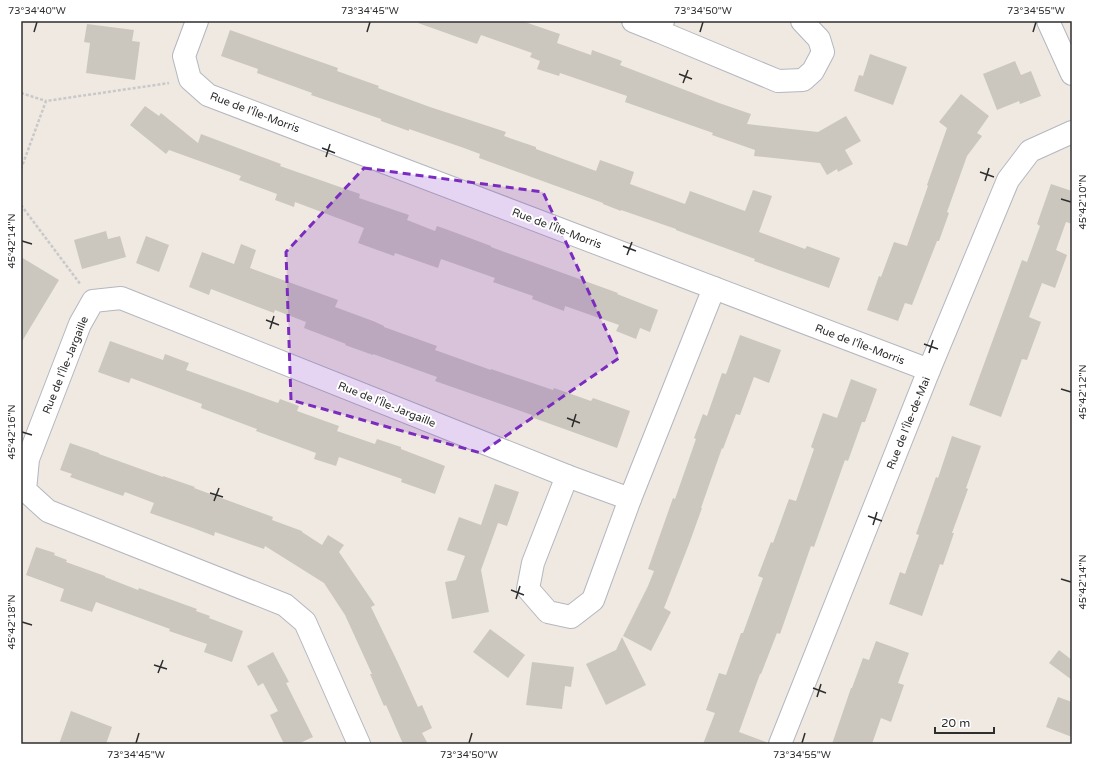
<svg xmlns="http://www.w3.org/2000/svg" width="1093" height="765" font-family="'Varela Round',sans-serif">
	<rect width="100%" height="100%" fill="#efe9e1"/>
	<g fill="#cbc7bf">
		<path d="M419,21H522L560,34L557,43L591,55L592,50L622,61L620,65L719,103L751,114L747,124L818,132L846,116L861,141L845,150L853,164L838,172L837,169L827,175L820,163L754,156L755,150L712,135L713,133L625,102L627,96L560,73L559,76L537,69L540,61L530,57L532,53L481,35L477,44L418,23Z"/>
		<path d="M87,24L134,30L132,41L140,42L135,80L86,73L90,43L84,42Z"/>
		<path d="M230,30L338,68L337,71L379,86L378,88L430,107L506,132L504,136L536,147V149L596,171L600,160L634,172L630,184L685,204L690,191L745,211L753,190L772,196L759,232L805,249L807,246L840,258L829,288L754,261L755,259L676,230V229L621,210V211L603,204V203L479,158L480,154L464,148L409,129V131L381,121V119L311,95L312,93L257,73L258,69L221,56Z"/>
		<path d="M870,54L907,67L893,105L854,91L859,75L863,76Z"/>
		<path d="M1015,61L1021,75L1031,71L1041,96L1020,104L1019,101L997,110L983,74Z"/>
		<path d="M961,94L989,116L977,133L982,136L967,156L947,212L949,213L939,241H937L912,305L905,303L898,321L867,310L879,276L881,277L894,242L907,246L928,186L927,185L947,128L939,122Z"/>
		<path d="M145,106L159,116L161,113L198,143L201,134L281,164L280,166L360,194L359,198L409,215L407,220L435,231L437,226L451,231L491,246V247L618,293L617,294L658,310L650,332L640,328L636,339L616,331L619,325L565,306L564,311L532,299L533,296L493,282L495,278L441,259L438,268L395,253L394,256L358,243L364,228L295,202L294,207L275,200L277,194L239,180L241,176L169,150L166,154L130,125Z"/>
		<path d="M1051,184L1072,191V224L1066,222L1056,250L1067,255L1055,288L1042,283L1029,317L1041,322L1027,360L1022,359L1001,417L969,405L1022,260L1027,262L1040,226L1037,224Z"/>
		<path d="M106,231L108,239L120,236L126,257L82,269L74,240Z"/>
		<path d="M146,236L169,245L159,272L136,263Z"/>
		<path d="M241,244L256,250L250,268L338,300L335,307L373,321L384,326V327L437,346L435,350L491,370V369L553,390L554,388L591,401L593,398L630,411L617,448L531,417L532,415L435,381L437,377L373,354V355L345,345L346,344L304,328L306,322L275,310L274,313L211,289L209,295L189,287L202,252L234,264Z"/>
		<path d="M21,257L59,280L21,343Z"/>
		<path d="M740,335L781,350L769,383L754,377L740,415L736,414L723,449L722,448L701,508H702L689,544L664,608L671,612L651,651L623,636L648,586L654,571L648,569L673,498L675,499L696,439L694,438L703,414L707,416L722,373L726,374Z"/>
		<path d="M110,341L163,360L165,354L189,363L186,370L278,403L280,399L299,406L297,411L339,426L337,431L375,444L377,439L401,447V449L445,466L435,494L401,482L402,479L339,457L336,466L314,459L316,453L256,431L257,429L201,408L202,404L131,378L129,383L98,372Z"/>
		<path d="M851,379L877,389L865,422H862L848,461L845,460L814,547L811,546L780,634L777,633L761,674H760L739,732L766,742V744H703L715,713L706,710L719,673L726,675L741,633H743L763,578L758,576L771,542L773,543L789,499L796,501L814,449L811,447L823,413L837,418Z"/>
		<path d="M952,436L981,446L966,488L968,489L952,533H954L943,565L940,564L922,616L889,604L900,572L905,574L919,535L916,534L936,477L938,478Z"/>
		<path d="M70,443L99,453V454L163,477V476L195,487L194,488L273,517L272,520L302,531V532L322,545L328,535L344,545L339,552L375,605L371,607L398,663L418,707L422,705L432,728L422,733L428,744H403L386,705L384,706L370,674H372L345,615L324,583L265,546L264,549L215,532L214,536L193,528L150,513L154,503L125,492L123,496L70,477L72,474L60,470Z"/>
		<path d="M495,484L519,492L507,526L498,523L481,570L489,612L452,619L445,582L456,580L465,556L447,550L459,517L481,525Z"/>
		<path d="M36,547L55,553L54,555L67,560L66,562L105,576V577L138,590L139,588L197,609L196,611L210,616L209,618L243,631L232,662L204,652L207,644L169,631L170,629L96,602L92,612L60,601L64,589L26,575Z"/>
		<path d="M490,629L525,655L508,678L473,652Z"/>
		<path d="M622,637L646,685L606,705L586,664L616,650Z"/>
		<path d="M876,641L909,653L898,683L904,685L891,722L881,718L872,744H832L851,688H852L863,658L869,660Z"/>
		<path d="M1059,650L1072,660V680L1049,663Z"/>
		<path d="M273,652L289,682L286,683L313,737L298,744H284L270,715L278,711L263,683L258,686L247,666Z"/>
		<path d="M532,662L574,667L571,687L565,686L562,709L526,705Z"/>
		<path d="M1058,697L1072,702V737L1046,727Z"/>
		<path d="M71,711L112,727L106,744H59Z"/>
	</g>
	<g fill="none" stroke-linecap="round" stroke-linejoin="round">
		<defs>
			<g id="street">
				<path d="M197,21L184,56L190,79L208,95L929,370"/>
				<path d="M633,21L658,31L663,21"/>
				<path d="M1048,21L1072,74"/>
				<path d="M658,31L778,81L803,80L813,71L823,52L819,39L802,21"/>
				<path d="M567,476L533,563L528,589L548,612L571,617L593,600L630,499L714,288"/>
				<path d="M359,744L305,622L285,605L48,511L25,490L28,459L80,324L93,301L121,298L567,476L630,499"/>
				<path d="M780,744L929,370L1008,180L1030,151L1072,132"/>
			</g>
		</defs>
		<use href="#street" stroke="#b4b7c1" stroke-width="24"/>
		<g stroke="#c9c9c9" stroke-width="2.5" stroke-dasharray="3 2" stroke-linecap="butt">
			<path d="M21,93L46,101"/>
			<path d="M21,169L46,101L169,83"/>
			<path d="M21,205L81,285"/>
		</g>
		<use href="#street" stroke="#fff" stroke-width="22"/>
	</g>
	<path fill="#7b2cbf" fill-opacity="0.2" stroke="#7b2cbf" stroke-width="3" stroke-dasharray="8 5" stroke-linejoin="round" d="M364,168L543,192L619,358L481,453L291,400L286,252Z"/>
	<path fill="none" stroke="#2e2e2e" stroke-width="1.5" d="M34,32L37,22M367,32L370,22M700,32L703,22M1033,32L1036,22M679,74L692,79M683,83L688,70M322,148L335,153M326,157L330,144M980,172L994,177M985,181L989,168M1061,199L1071,202M22,241L32,244M623,246L636,251M627,255L632,242M266,320L279,325M270,329L274,316M924,344L938,349M929,353L933,340M1061,389L1071,392M567,418L580,423M572,427L576,414M22,432L32,435M210,493L223,497M214,501L219,488M868,516L882,521M873,525L877,512M1061,579L1071,582M511,590L524,595M516,599L520,586M22,622L32,625M154,665L167,669M158,673L163,660M813,688L826,693M817,697L821,684M136,743L139,733M469,743L472,733M802,743L805,733"/>
	<g text-anchor="middle" stroke-width="4" stroke-linejoin="round" paint-order="stroke">
		<g font-size="11" fill="#2e2e2e" stroke="#fff">
			<text transform="translate(255 112) rotate(21)" y="4">Rue de l'Île-Morris</text>
			<text transform="translate(557 228) rotate(21)" y="4">Rue de l'Île-Morris</text>
			<text transform="translate(860 344) rotate(21)" y="4">Rue de l'Île-Morris</text>
			<text transform="translate(65 365) rotate(-68)" y="4">Rue de l'Île-Jargaille</text>
			<text transform="translate(387 404) rotate(22)" y="4">Rue de l'Île-Jargaille</text>
			<text transform="translate(908 423) rotate(-68)" y="4">Rue de l'Île-de-Mai</text>
		</g>
	</g>
	<rect width="1093" height="765" fill="none" stroke="#ffffff" stroke-width="44"/>
	<path d="M935 727v6h59v-6" fill="none" stroke="#2e2e2e" stroke-width="2"/>
	<text x="941" y="727" font-size="12" fill="#2e2e2e" stroke="#ffffff" stroke-width="3" paint-order="stroke">20 m</text>
	<rect x="22" y="22" width="1049" height="721" fill="none" stroke="#2e2e2e" stroke-width="1.5"/>
	<g font-size="10" text-anchor="middle" fill="#2e2e2e">
		<text x="37" y="14">73°34'40"W</text>
		<text x="370" y="14">73°34'45"W</text>
		<text x="703" y="14">73°34'50"W</text>
		<text x="1036" y="14">73°34'55"W</text>
		<text transform="translate(1082 202) rotate(-90)" y="4">45°42'10"N</text>
		<text transform="translate(11 241) rotate(-90)" y="4">45°42'14"N</text>
		<text transform="translate(1082 392) rotate(-90)" y="4">45°42'12"N</text>
		<text transform="translate(11 432) rotate(-90)" y="4">45°42'16"N</text>
		<text transform="translate(1082 582) rotate(-90)" y="4">45°42'14"N</text>
		<text transform="translate(11 622) rotate(-90)" y="4">45°42'18"N</text>
		<text x="136" y="758">73°34'45"W</text>
		<text x="469" y="758">73°34'50"W</text>
		<text x="802" y="758">73°34'55"W</text>
	</g>
</svg>
